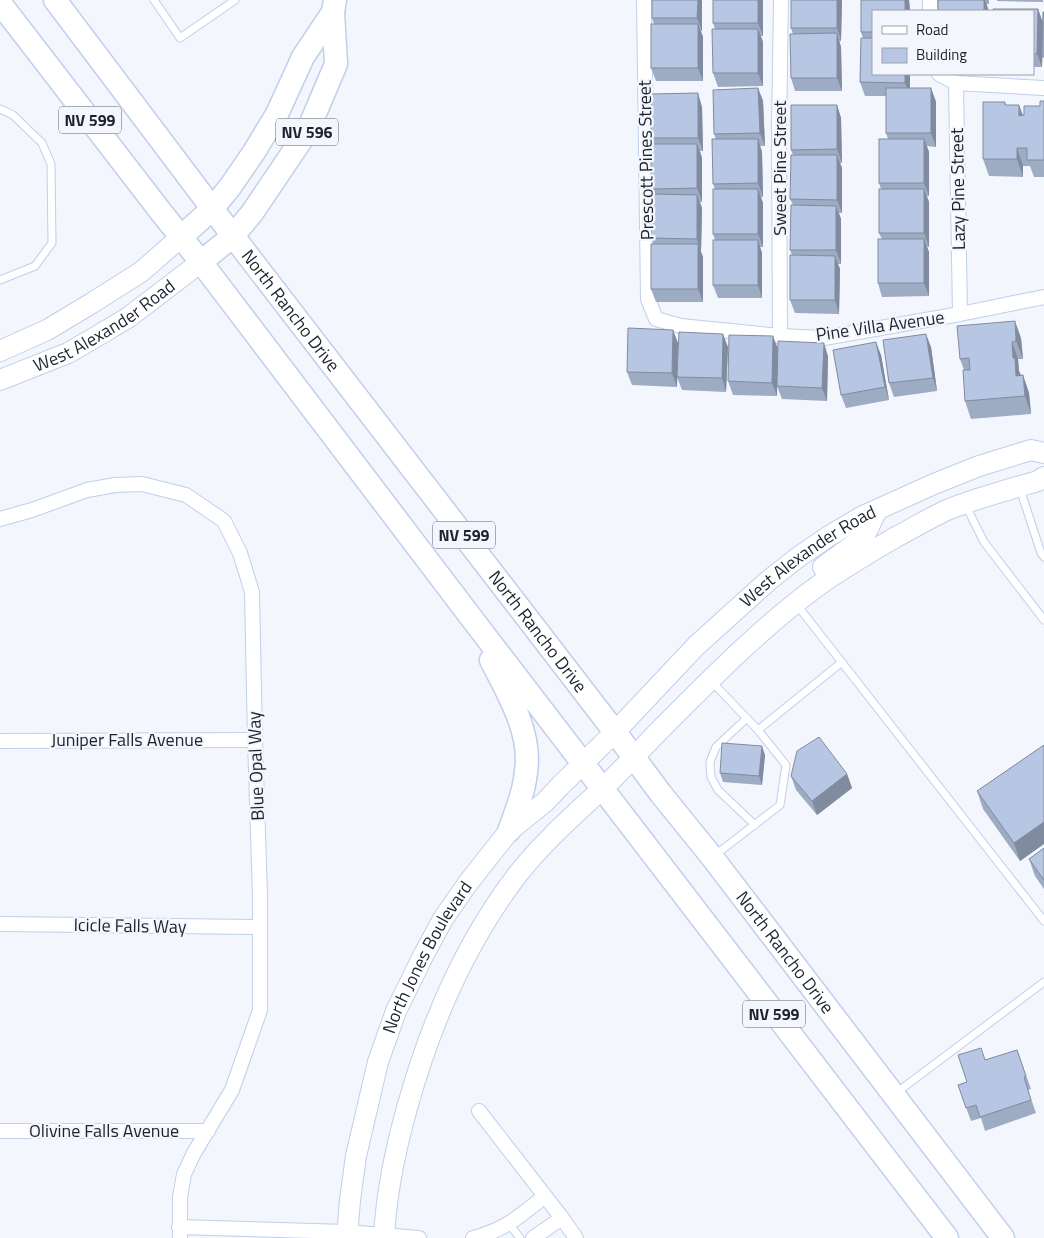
<svg xmlns="http://www.w3.org/2000/svg" width="1044" height="1238" font-family="'Titillium Web',sans-serif">
	<rect width="100%" height="100%" fill="#f3f6fc"/>
	<g fill="none" stroke-linecap="round" stroke-linejoin="round">
		<defs>
			<g id="lane">
				<path d="M154,0L180,38L235,0"/>
				<path d="M0,109L13,115L42,143L51,164L52,243L35,266L0,280"/>
				<path d="M1020,489L1041,553L1044,557"/>
				<path d="M965,504L984,542L1044,620"/>
				<path d="M797,605L1044,921"/>
				<path d="M712,682L758,730L842,662"/>
				<path d="M747,718L716,747L710,762L711,777L718,790L755,825"/>
				<path d="M714,856L780,805L786,765L758,730"/>
				<path d="M896,1093L1044,982"/>
				<path d="M509,1224L520,1238"/>
			</g>
			<g id="street">
				<path d="M644,0L648,299L656,319L681,326L780,336L824,338L960,314L1044,297"/>
				<path d="M930,0V11"/>
				<path d="M939,74L956,83L960,314"/>
				<path d="M956,83L1044,88"/>
				<path d="M780,336L779,130L781,0"/>
				<path d="M0,519L32,510L87,490L115,485L142,484L186,495L224,521L240,553L252,592L255,740L260,896V1010L232,1090L194,1153L184,1174L180,1197V1238"/>
				<path d="M0,741L255,740"/>
				<path d="M0,924L259,927"/>
				<path d="M479,1111L562,1218L576,1238"/>
				<path d="M0,1131H208"/>
				<path d="M179,1227L347,1232L419,1238"/>
				<path d="M473,1238C505,1230 520,1216 545,1196"/>
				<path d="M533,1238L562,1218"/>
			</g>
			<g id="secondary">
				<path d="M0,351L47,330L92,303L141,272L181,237"/>
				<path id="s1" d="M0,380L68,353L94,338L129,317L201,262"/>
				<path d="M823,567L864,537L877,510"/>
				<path id="s2" d="M347,1238L350,1200L356,1156L378,1062L396,1011L423,956L443,919L468,883L509,831L545,802L560,786L615,732L696,646L768,581L797,558L829,536L863,516L934,484L979,466L1031,450L1044,453"/>
				<path d="M384,1238C386,1193 395,1151 407,1108C430,1025 465,943 518,874C543,842 573,816 603,788C621,771 638,753 655,735C705,685 754,634 811,591C837,571 867,554 896,537C913,528 930,518 947,510C977,498 1007,490 1038,481L1044,477"/>
			</g>
			<g id="primary">
				<path id="s3" d="M55,0L233,236L615,732L661,794L712,857L1003,1238"/>
				<path d="M0,3L161,212L201,262L473,620L947,1238"/>
				<path d="M181,237L212,209L230,187L254,152L277,114L303,57L333,12"/>
				<path d="M201,262L233,236L252,213L308,130L336,64L333,12L335,0"/>
				<path d="M491,660C508,694 532,732 526,772C524,792 516,812 509,831"/>
			</g>
		</defs>
		<use href="#lane" stroke="#bfcfec" stroke-width="9"/>
		<use href="#street" stroke="#bfcfec" stroke-width="16"/>
		<use href="#secondary" stroke="#bfcfec" stroke-width="22"/>
		<use href="#primary" stroke="#bfcfec" stroke-width="25"/>
		<use href="#lane" stroke="#fff" stroke-width="7"/>
		<use href="#street" stroke="#fff" stroke-width="14"/>
		<use href="#secondary" stroke="#fff" stroke-width="20"/>
		<use href="#primary" stroke="#fff" stroke-width="22"/>
	</g>
	<g fill="#9dabc3">
		<path d="M702,0V31H701L703,37V81H656L651,68L654,24L652,18Z"/>
		<path d="M763,0V36H761L763,42V86L718,87L713,73L715,29L713,23Z"/>
		<path d="M791,0H842L841,41H839L841,47L842,91H795L791,78L793,34L791,28Z"/>
		<path d="M861,0H909L910,11H873V74H910V88H931L936,102V147L927,146L929,152V196H927L929,202V247H927L929,252V296L882,297L878,283V239H882L879,233V189H881L879,183V139H888L886,133V96H865L860,82L861,38H863L861,32Z"/>
		<path d="M938,0H989V4H986L989,11H938Z"/>
		<path d="M997,0H1043V2L997,1Z"/>
		<path d="M1038,9L1043,23L1042,67H1033V11Z"/>
		<path d="M758,88L763,101L765,146H760L762,152L763,197H761L763,203V247H760L762,253V298H718L713,285L715,240L713,234L715,189L713,184L716,139L714,134Z"/>
		<path d="M1044,101V177H1034L1030,166H1023V177L989,176L983,159L1005,102L1006,105H1019L1023,115H1024L1040,106Z"/>
		<path d="M837,105L841,118L842,163H840L842,168V213H839L841,219V264H838L840,269L839,314L795,313L790,300L792,255L790,250L793,205L790,199L793,155L791,150Z"/>
		<path d="M702,107L703,151H700L702,158V202H700L702,208L701,252L703,257V302H656L651,289L653,244L651,238L653,194L651,189L653,144L651,138Z"/>
		<path d="M1021,338L1023,359H1018L1019,371L1021,375H1023L1029,393L1031,414L971,419L965,401L964,370L960,359Z"/>
		<path d="M678,343L677,387L632,385L627,372Z"/>
		<path d="M728,347L726,392L682,390L677,377Z"/>
		<path d="M931,347L937,391L894,397L889,383Z"/>
		<path d="M778,349L828,356L827,401L782,399L777,386V396L733,395L728,381Z"/>
		<path d="M881,355L889,400L846,408L841,395Z"/>
		<path d="M1044,745V844L1020,861L983,809L977,791Z"/>
		<path d="M765,755L762,785L723,782L720,773Z"/>
		<path d="M847,774L852,788L817,815L796,790L791,776Z"/>
		<path d="M1044,848V889L1035,876L1029,859Z"/>
		<path d="M1017,1050L1031,1089L1028,1090L1036,1113L985,1131L981,1118L971,1121L958,1085L967,1082L986,1060Z"/>
	</g>
	<g fill="#808b9f">
		<path d="M698,0H702V31L697,18Z"/>
		<path d="M758,0H763V36L758,23Z"/>
		<path d="M837,0H842L841,41L837,28Z"/>
		<path d="M905,0H909L910,11H905Z"/>
		<path d="M984,0H985L989,11H984Z"/>
		<path d="M1038,9L1043,23L1042,67L1037,54Z"/>
		<path d="M698,24L703,37V81L698,68Z"/>
		<path d="M758,29L763,42V86L758,73Z"/>
		<path d="M837,33L841,47L842,91L837,78Z"/>
		<path d="M905,74H910V96L905,83Z"/>
		<path d="M758,88L763,101L765,146L760,133Z"/>
		<path d="M931,88L936,102V147L931,133Z"/>
		<path d="M698,93L702,107L703,151L698,138Z"/>
		<path d="M837,105L841,118L842,163L837,149Z"/>
		<path d="M1019,105L1025,123L1019,116Z"/>
		<path d="M758,139L762,152L763,197L758,183Z"/>
		<path d="M924,139L929,152V196L924,183Z"/>
		<path d="M697,144L702,158V202L697,188Z"/>
		<path d="M1017,148L1023,166V177L1017,159Z"/>
		<path d="M837,155L842,168V213L837,200Z"/>
		<path d="M758,189L763,203V247L758,234Z"/>
		<path d="M924,189L929,202V247L924,233Z"/>
		<path d="M697,195L702,208L701,252L697,239Z"/>
		<path d="M836,206L841,219V264L836,250Z"/>
		<path d="M924,239L929,252V296L924,283Z"/>
		<path d="M758,240L762,253V298L758,285Z"/>
		<path d="M698,244L703,257V302L698,289Z"/>
		<path d="M835,256L840,269L839,314L835,300Z"/>
		<path d="M1015,321L1021,338L1023,359L1016,341Z"/>
		<path d="M673,330L678,343L677,387L672,373Z"/>
		<path d="M723,334L728,347L726,392L722,378Z"/>
		<path d="M926,334L931,347L937,391L933,378Z"/>
		<path d="M773,336L778,349L777,396L772,383Z"/>
		<path d="M876,342L881,355L889,400L885,387Z"/>
		<path d="M1012,342L1018,359L1019,371L1021,376H1016L1013,358Z"/>
		<path d="M824,343L828,356L827,401L822,388Z"/>
		<path d="M1023,375L1029,393L1031,414L1025,396Z"/>
		<path d="M762,746L765,755L762,785L759,776Z"/>
		<path d="M847,774L852,788L817,815L812,801Z"/>
		<path d="M1044,822V844L1020,861L1014,843Z"/>
	</g>
	<g fill="#b7c7e3" stroke="#808b9f">
		<path d="M652,0H698L697,18H652Z"/>
		<rect x="713" y="0" width="45" height="23"/>
		<rect x="791" y="0" width="46" height="28"/>
		<path d="M861,0H905V11H873V32H861Z"/>
		<rect x="938" y="0" width="46" height="11"/>
		<path d="M993,9H1038L1037,54H1033V11H993Z"/>
		<path d="M1043,12H1044V57H1042Z"/>
		<rect x="651" y="24" width="47" height="44"/>
		<path d="M712,29H758V73H713Z"/>
		<path d="M837,33V78H791L790,34Z"/>
		<path d="M861,38H873V74H905V83L860,82Z"/>
		<path d="M758,88L760,133L714,134L713,90Z"/>
		<rect x="886" y="88" width="45" height="45"/>
		<path d="M698,93V138H651V94Z"/>
		<path d="M1040,101H1044V160H1027V148H1017V159H983V102H1005V105H1019V116L1024,115V106H1040Z"/>
		<path d="M791,105H837V149L791,150Z"/>
		<path d="M712,139H758V183L713,184Z"/>
		<rect x="879" y="139" width="45" height="44"/>
		<path d="M651,144H697V188L651,189Z"/>
		<path d="M791,155H837V200L790,199Z"/>
		<rect x="713" y="189" width="45" height="45"/>
		<rect x="879" y="189" width="45" height="44"/>
		<path d="M652,194L697,195V239L651,238Z"/>
		<path d="M791,205L836,206V250H790Z"/>
		<rect x="878" y="239" width="46" height="44"/>
		<rect x="713" y="240" width="45" height="45"/>
		<rect x="651" y="244" width="47" height="45"/>
		<path d="M790,255L835,256V300H790Z"/>
		<path d="M1015,321L1016,341L1012,342L1013,358H1015L1016,376L1023,375L1025,396L965,401L963,370H970L969,358L960,359L957,326Z"/>
		<path d="M628,328L673,330L672,373L627,372Z"/>
		<path d="M679,332L723,334L722,378L677,377Z"/>
		<path d="M926,334L933,378L889,383L883,340Z"/>
		<path d="M729,335L773,336L772,383L728,381Z"/>
		<path d="M778,341L824,343L822,388L777,386Z"/>
		<path d="M876,342L885,387L841,395L833,350Z"/>
		<path d="M819,737L847,774L812,801L791,776L797,751Z"/>
		<path d="M722,743L762,746L759,776L720,773Z"/>
		<path d="M1044,745V822L1014,843L977,791Z"/>
		<path d="M1044,848V880L1029,859Z"/>
		<path d="M981,1048L985,1060L1017,1050L1026,1076L1024,1077L1031,1100L980,1117L976,1105L966,1108L958,1085L967,1082L958,1055Z"/>
	</g>
	<g text-anchor="middle" stroke-width="4.5" stroke-linejoin="round" paint-order="stroke">
		<g fill="#f3f6fc" stroke="#5d626b" stroke-width="1">
			<rect x="59" y="106.5" width="62" height="27" rx="4"/>
			<rect x="276" y="118.5" width="62" height="27" rx="4"/>
			<rect x="433" y="521.5" width="62" height="27" rx="4"/>
			<rect x="743" y="1000.5" width="62" height="27" rx="4"/>
		</g>
		<g font-size="16" font-weight="bold" fill="#1d232d">
			<text x="90" y="126">NV 599</text>
			<text x="307" y="138">NV 596</text>
			<text x="464" y="541">NV 599</text>
			<text x="774" y="1020">NV 599</text>
		</g>
		<g font-size="18" fill="#1d232d" stroke="#f3f6fc">
			<text transform="translate(646 160) rotate(-91)" y="6">Prescott Pines Street</text>
			<text transform="translate(780 168) rotate(-90)" y="6">Sweet Pine Street</text>
			<text transform="translate(958 189) rotate(-91)" y="6">Lazy Pine Street</text>
			<text dy="6" stroke="none"><textPath href="#s3" startOffset="390">North Rancho Drive</textPath></text>
			<text dy="6" stroke="none"><textPath href="#s1" startOffset="118">West Alexander Road</textPath></text>
			<text transform="translate(880 326) rotate(-8)" y="6">Pine Villa Avenue</text>
			<text dy="6" stroke="none"><textPath href="#s2" startOffset="854">West Alexander Road</textPath></text>
			<text dy="6" stroke="none"><textPath href="#s3" startOffset="795">North Rancho Drive</textPath></text>
			<text x="127" y="746">Juniper Falls Avenue</text>
			<text transform="translate(256 766) rotate(-92)" y="6">Blue Opal Way</text>
			<text transform="translate(130 926) rotate(1)" y="6">Icicle Falls Way</text>
			<text dy="6" stroke="none"><textPath href="#s3" startOffset="1200">North Rancho Drive</textPath></text>
			<text dy="6" stroke="none"><textPath href="#s2" startOffset="295">North Jones Boulevard</textPath></text>
			<text x="104" y="1137">Olivine Falls Avenue</text>
		</g>
	</g>
	<rect x="872" y="10" width="162" height="65" fill="#f3f6fc" stroke="#9da2a9"/>
	<rect x="882" y="26" width="25" height="8" fill="#ffffff" stroke="#9da2a9"/>
	<text x="916" y="35" font-size="15" fill="#1d232d">Road</text>
	<rect x="882" y="48" width="25" height="15" fill="#b7c7e3" stroke="#9da2a9"/>
	<text x="916" y="60" font-size="15" fill="#1d232d">Building</text>
</svg>
